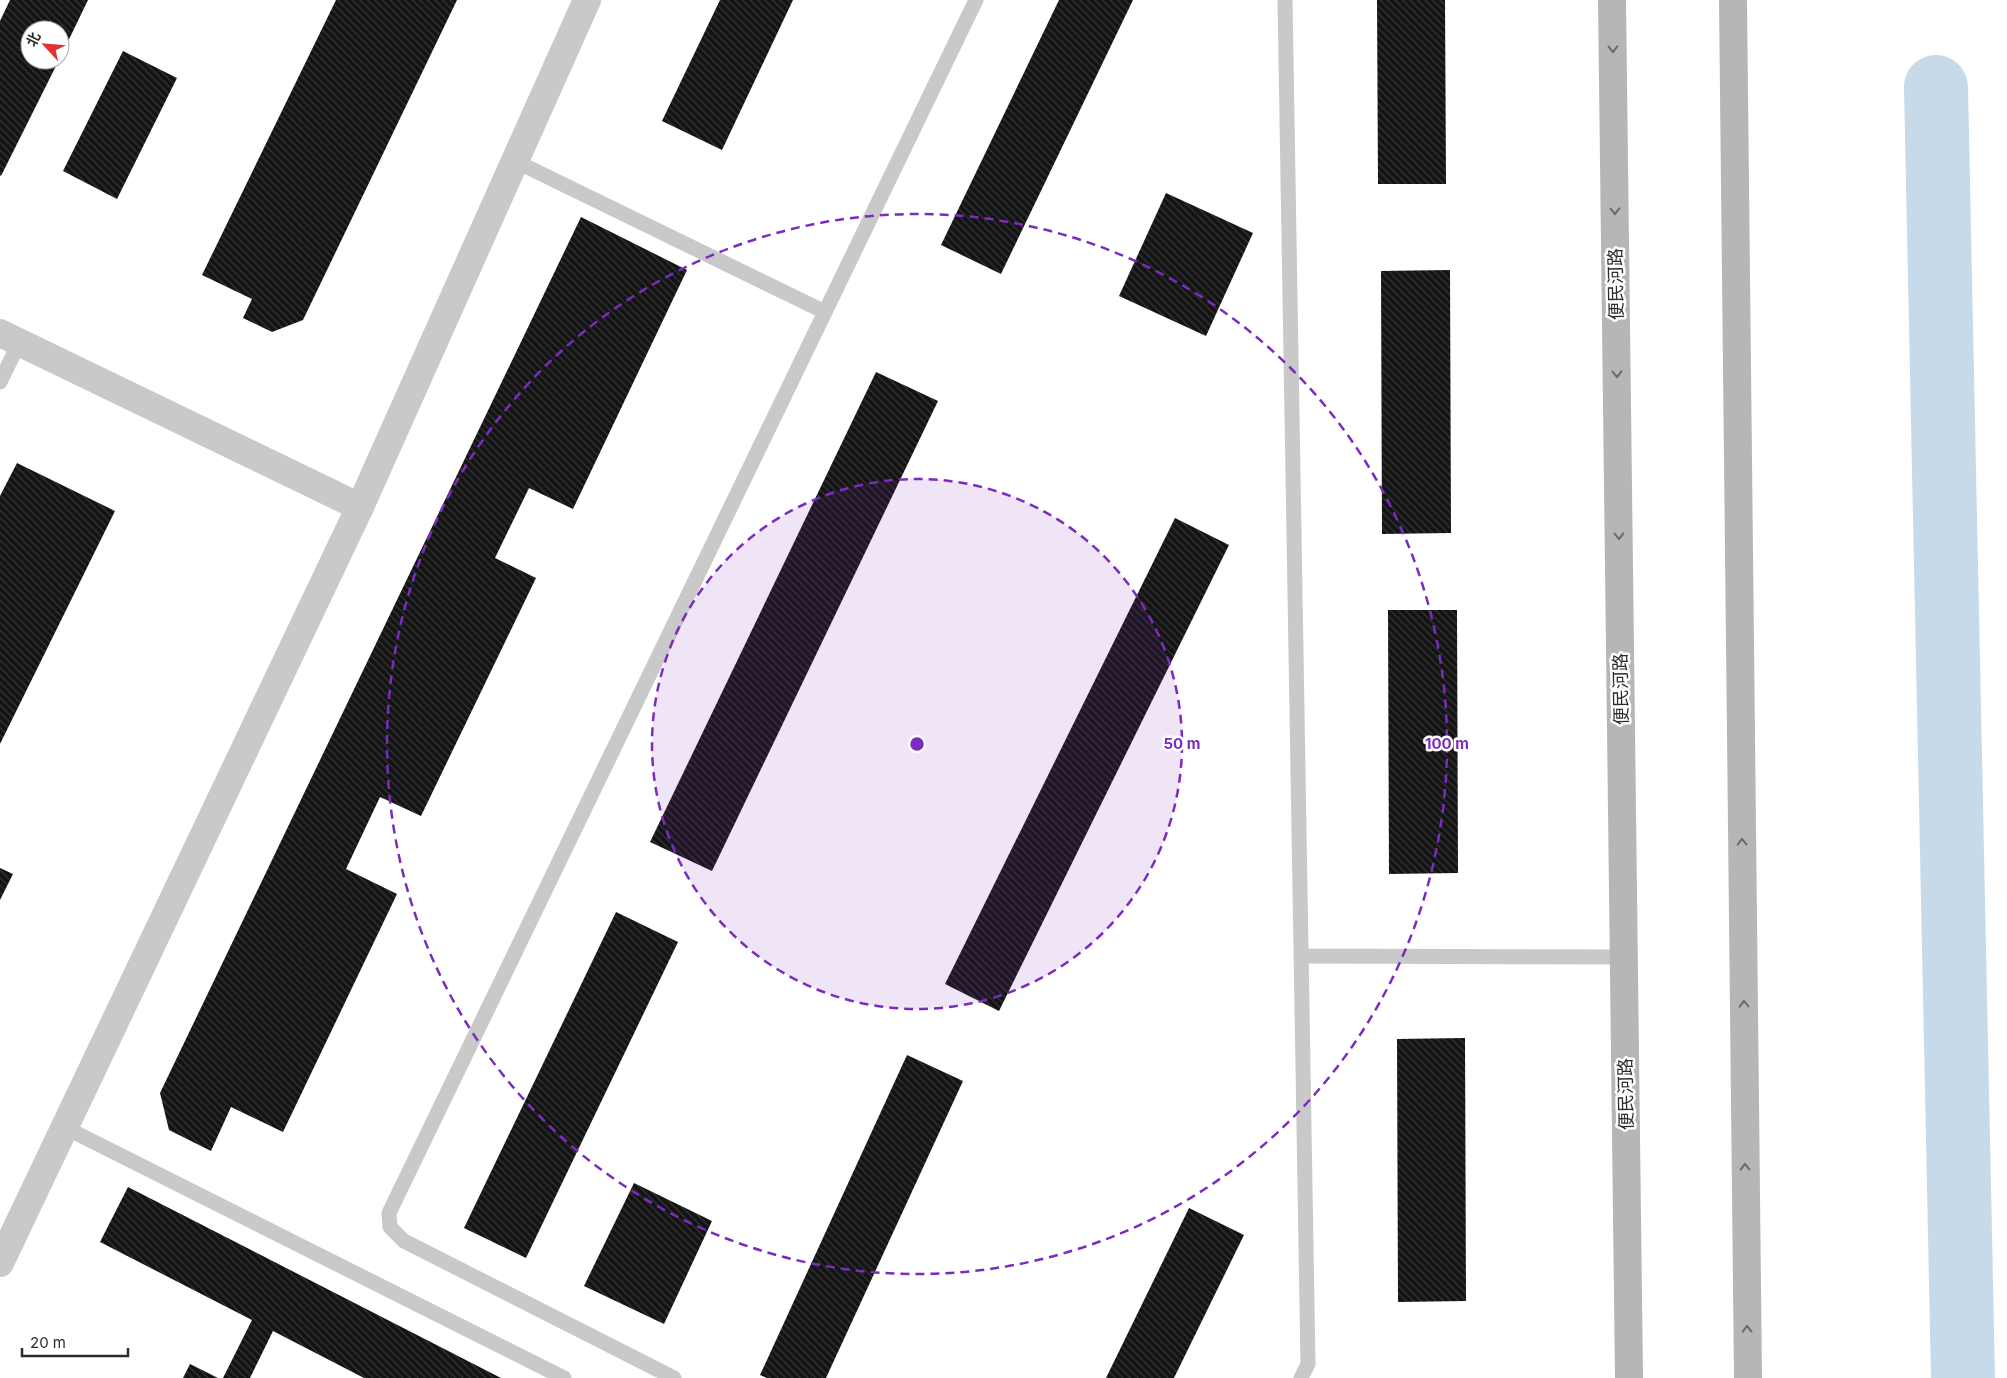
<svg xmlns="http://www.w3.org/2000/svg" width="2007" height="1378" font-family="Inter,'Noto Sans SC',sans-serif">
	<defs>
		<pattern id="building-back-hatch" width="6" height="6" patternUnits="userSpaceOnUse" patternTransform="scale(1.25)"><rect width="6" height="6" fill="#131313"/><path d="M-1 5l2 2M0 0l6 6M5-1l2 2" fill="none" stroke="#363636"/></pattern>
	</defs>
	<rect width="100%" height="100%" fill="#fff"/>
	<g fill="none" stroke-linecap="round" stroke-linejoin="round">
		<path stroke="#c6dae9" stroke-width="64" d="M1936,87L1963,1378"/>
	</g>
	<g fill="url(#building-back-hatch)">
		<path d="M10,0H88L60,58V30H30V60H59L1,176L0,175V21Z"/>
		<path d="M336,0H457L303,320L272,332L243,318L252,299L202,275Z"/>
		<path d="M720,0H793L722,150L662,121Z"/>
		<path d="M1059,0H1133L1001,274L941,245Z"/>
		<path d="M1377,0H1445L1446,184H1378Z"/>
		<path d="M123,51L177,78L117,199L63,171Z"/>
		<path d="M1166,193L1253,233L1206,336L1119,296Z"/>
		<path d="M581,217L687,270L573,509L529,488L495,558L536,578L421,816L380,797L346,869L397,894L283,1132L231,1107L211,1151L169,1130L160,1093Z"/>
		<path d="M1450,270L1451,533L1382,534L1381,271Z"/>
		<path d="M876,372L938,401L712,871L650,842Z"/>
		<path d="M17,463L115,511L0,744V496Z"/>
		<path d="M1175,518L1229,545L999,1011L945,984Z"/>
		<path d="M1388,610H1457L1458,873L1389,874Z"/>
		<path d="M0,868L13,874L0,900Z"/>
		<path d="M616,912L678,942L526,1258L464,1228Z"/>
		<path d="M1465,1038L1466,1301L1398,1302L1397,1039Z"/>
		<path d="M907,1055L963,1081L826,1378H767L760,1375Z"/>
		<path d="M634,1183L712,1221L664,1324L584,1286Z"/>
		<path d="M128,1187L501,1378H364L273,1331L250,1378H223L252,1320L100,1242Z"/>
		<path d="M1189,1208L1244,1235L1174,1378H1106Z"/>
		<path d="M190,1364L218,1378H183Z"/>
	</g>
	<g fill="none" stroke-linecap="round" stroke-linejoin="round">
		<g stroke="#c9c9c9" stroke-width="15">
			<path d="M1285,0L1308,1364L1301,1378"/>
			<path d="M515,161L825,312"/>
			<path d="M0,382L19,343"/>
			<path d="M1301,956L1624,957"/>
			<path d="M64,1127L564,1378"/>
			<path d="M674,1378L404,1241L390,1227L389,1213L976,0"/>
		</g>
		<g stroke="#c9c9c9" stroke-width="28">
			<path d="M0,333L360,507"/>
			<path d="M0,1263L360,507L587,0"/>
		</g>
		<g stroke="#b6b6b6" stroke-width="28">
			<path d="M1612,0L1629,1378"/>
			<path d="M1733,0L1748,1378"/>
		</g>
	</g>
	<defs><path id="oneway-chevron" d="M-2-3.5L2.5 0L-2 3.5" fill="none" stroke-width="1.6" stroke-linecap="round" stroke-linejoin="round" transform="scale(1.25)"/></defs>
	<g stroke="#6a6a6a">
		<use href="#oneway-chevron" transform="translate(1613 49) rotate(89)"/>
		<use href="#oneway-chevron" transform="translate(1615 211) rotate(89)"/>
		<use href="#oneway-chevron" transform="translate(1617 374) rotate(89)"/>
		<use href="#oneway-chevron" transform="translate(1619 536) rotate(89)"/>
		<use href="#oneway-chevron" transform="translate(1742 842) rotate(-91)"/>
		<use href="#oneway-chevron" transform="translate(1744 1004) rotate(-91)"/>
		<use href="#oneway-chevron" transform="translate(1745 1167) rotate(-91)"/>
		<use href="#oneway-chevron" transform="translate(1747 1329) rotate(-91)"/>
	</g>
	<circle cx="917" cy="744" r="265" fill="#7b2cbf" fill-opacity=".12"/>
	<g fill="none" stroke="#7b2cbf" stroke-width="2.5" stroke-dasharray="9 6">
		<circle cx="917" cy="744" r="265"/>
		<circle cx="917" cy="744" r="530"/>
	</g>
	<g text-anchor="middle" stroke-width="5" stroke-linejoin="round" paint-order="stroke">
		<g font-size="18" fill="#2c2c2c" stroke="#fff">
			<text transform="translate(1616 284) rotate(-91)" y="6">便民河路</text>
			<text transform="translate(1621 689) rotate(-91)" y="6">便民河路</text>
			<text transform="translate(1626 1094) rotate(-91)" y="6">便民河路</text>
		</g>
	</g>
	<circle cx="917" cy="744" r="8" fill="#7b2cbf" stroke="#fff" stroke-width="2.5"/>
	<g font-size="15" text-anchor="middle" font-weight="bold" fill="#7b2cbf" stroke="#fff" stroke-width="5" stroke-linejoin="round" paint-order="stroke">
		<text x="1182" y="749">50 m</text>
		<text x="1447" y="749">100 m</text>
	</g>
	<g transform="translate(45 45) rotate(296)"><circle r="24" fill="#ffffff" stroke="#ababab"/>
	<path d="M0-4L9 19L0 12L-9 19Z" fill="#df3237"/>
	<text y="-8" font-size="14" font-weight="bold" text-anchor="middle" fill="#2c2c2c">北</text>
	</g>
	<path d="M22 1348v8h106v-8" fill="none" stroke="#2c2c2c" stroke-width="2.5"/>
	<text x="30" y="1348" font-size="15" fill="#2c2c2c" stroke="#ffffff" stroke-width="4" paint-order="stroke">20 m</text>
</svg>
